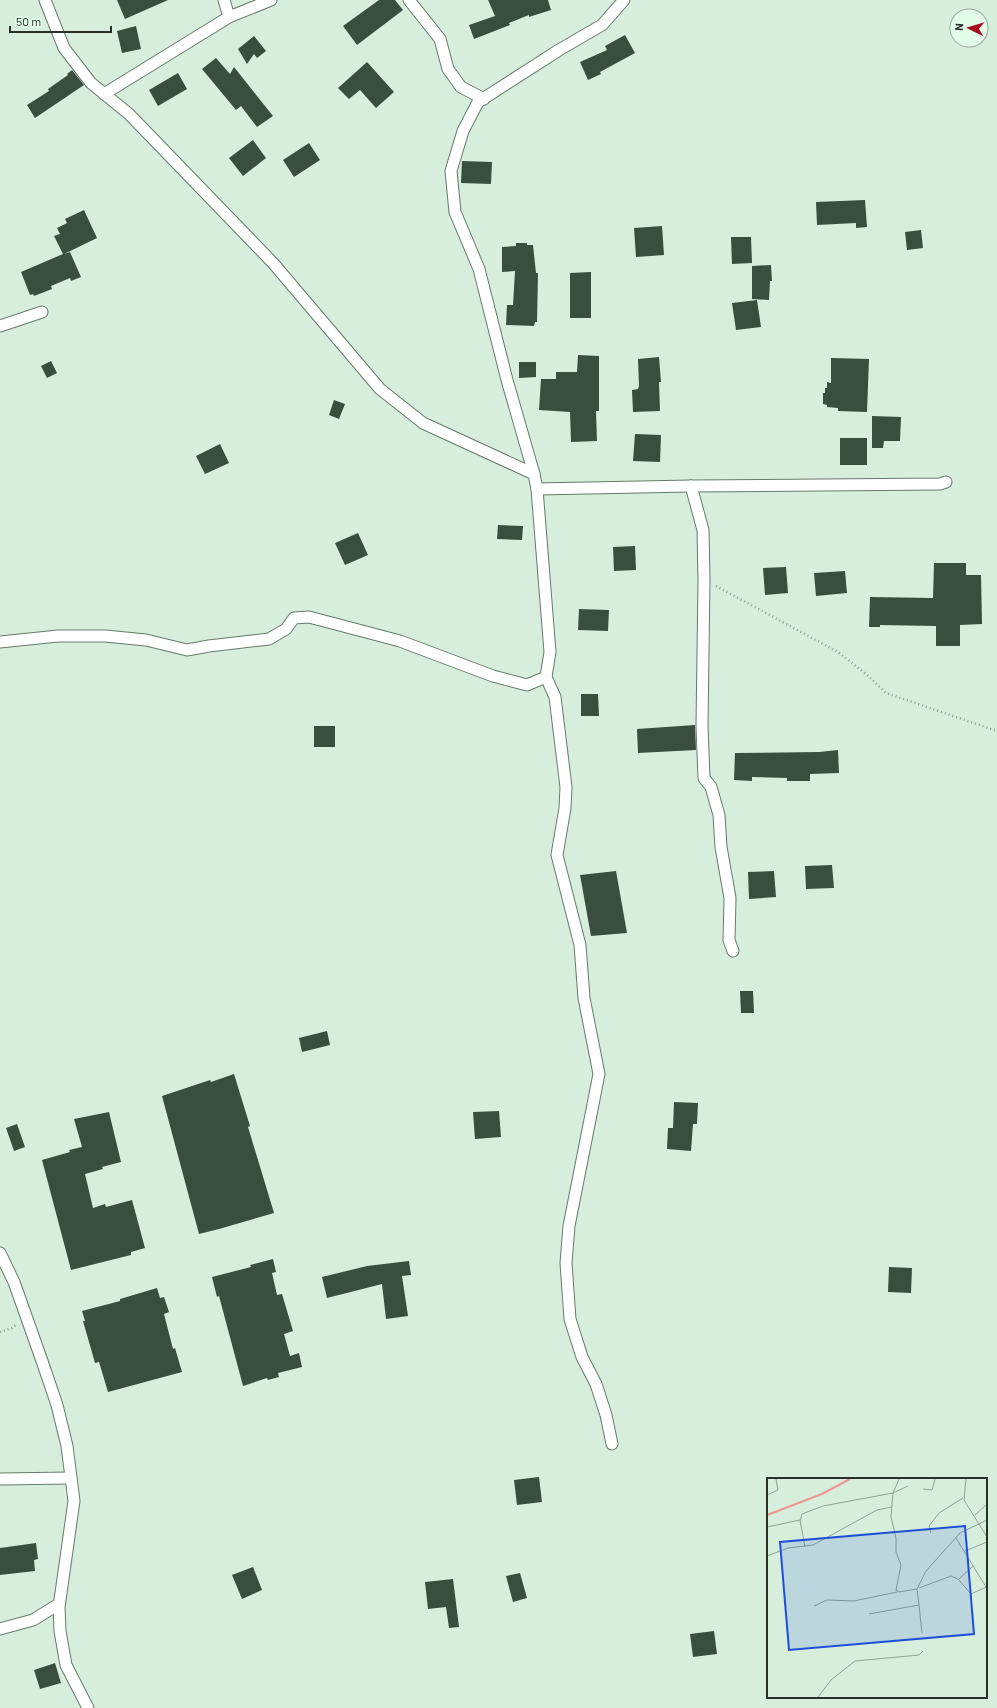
<svg xmlns="http://www.w3.org/2000/svg" width="997" height="1708" font-family="Barlow,sans-serif">
	<rect width="100%" height="100%" fill="#d7eedd"/>
	<g fill="#3a4e40">
		<path d="M117,0H168L125,19Z"/>
		<path d="M379,0H395L403,10L357,45L343,26Z"/>
		<path d="M488,0H548L551,10L529,17V15L509,23L510,25L474,39L469,25L495,16Z"/>
		<path d="M136,26L141,49L122,53L117,31Z"/>
		<path d="M625,35L635,53L600,72L601,74L588,80L580,62L607,50L605,46Z"/>
		<path d="M254,36L266,51L257,58L254,54L247,64L238,49Z"/>
		<path d="M216,58L230,74L234,67L273,116L257,127L241,106L236,110L202,69Z"/>
		<path d="M367,62L394,92L376,108L360,90L349,99L338,88Z"/>
		<path d="M72,70L84,85L35,118L27,105L49,91L48,89L68,75L67,74Z"/>
		<path d="M178,73L187,89L158,106L149,90Z"/>
		<path d="M253,140L266,158L243,176L229,158Z"/>
		<path d="M309,143L320,160L294,177L283,160Z"/>
		<path d="M462,161L492,162L491,184L461,183Z"/>
		<path d="M865,200L867,227L856,228V223L817,225L816,202Z"/>
		<path d="M84,210L97,238L64,254L70,252L81,277L71,281L70,278L51,286L52,289L34,296L33,294L30,295L21,272L63,254L54,236L60,234L57,228L67,223L65,219Z"/>
		<path d="M662,226L664,255L636,257L634,228Z"/>
		<path d="M921,230L923,248L907,250L905,232Z"/>
		<path d="M731,237H751L752,263L732,264Z"/>
		<path d="M516,243H527V245H533L536,273H538L537,322H535L534,326L506,325L507,305H513L515,271L502,272V247L516,246Z"/>
		<path d="M771,265L772,281H770L769,300L752,299V266Z"/>
		<path d="M591,272V318H570V273Z"/>
		<path d="M757,300L761,327L736,330L732,303Z"/>
		<path d="M578,355L599,356V411H596L597,441L571,442L570,412L539,410L541,379H556V372H577Z"/>
		<path d="M659,357L661,382H659L660,411L633,412L632,390L638,389L639,386L638,359Z"/>
		<path d="M831,358L869,359L867,412L838,411V408L827,407V405L823,404V393H825V388H827V382L831,383Z"/>
		<path d="M51,361L57,373L47,378L41,366Z"/>
		<path d="M519,362H536V377L519,378Z"/>
		<path d="M334,400L345,404L339,419L329,415Z"/>
		<path d="M872,416L901,417L900,441H884L883,448H872Z"/>
		<path d="M635,434L661,435L660,462L633,461Z"/>
		<rect x="840" y="438" width="27" height="27"/>
		<path d="M220,444L229,463L205,474L196,456Z"/>
		<path d="M498,525L523,526L522,540L497,539Z"/>
		<path d="M358,533L368,555L345,565L335,543Z"/>
		<path d="M635,546L636,570L614,571L613,547Z"/>
		<path d="M934,563H966V575H981L982,624L960,625V646H936V626L880,625V627H869L870,597L933,598Z"/>
		<path d="M786,567L788,593L765,595L763,568Z"/>
		<path d="M845,571L847,593L816,596L814,573Z"/>
		<path d="M579,609L609,610L608,631L578,630Z"/>
		<path d="M581,694H598L599,716H581Z"/>
		<path d="M695,725L696,750L638,753L637,729Z"/>
		<rect x="314" y="726" width="21" height="21"/>
		<path d="M838,750L839,773L810,774V781H787V778L752,777V781L734,780L735,753L819,752Z"/>
		<path d="M832,865L834,888L806,889L805,866Z"/>
		<path d="M616,871L627,933L591,936L580,875Z"/>
		<path d="M774,871L776,897L749,899L748,872Z"/>
		<path d="M740,991H753L754,1013H741Z"/>
		<path d="M327,1031L330,1045L302,1052L299,1038Z"/>
		<path d="M234,1074L250,1126L248,1127L274,1213L219,1229L199,1234L162,1096L210,1080L211,1082Z"/>
		<path d="M674,1102L698,1103L697,1124H693L691,1151L667,1149L668,1128H673Z"/>
		<path d="M499,1111L501,1137L475,1139L473,1112Z"/>
		<path d="M109,1112L121,1162L102,1167L103,1169L85,1174L93,1208L105,1204L106,1207L132,1200L145,1248L131,1252V1255L71,1270L42,1160L70,1152L69,1150L82,1147L74,1119Z"/>
		<path d="M17,1124L25,1147L14,1151L6,1128Z"/>
		<path d="M273,1259L276,1272L272,1273L277,1295L282,1294L293,1331L284,1334L290,1356L299,1353L302,1367L278,1373L279,1377L268,1380L267,1378L243,1386L219,1296L217,1297L212,1277L251,1267L250,1265Z"/>
		<path d="M409,1261L411,1275L402,1276L408,1316L386,1319L382,1284L327,1298L322,1277L367,1266Z"/>
		<path d="M889,1267L912,1268L911,1293L888,1292Z"/>
		<path d="M157,1288L160,1298L164,1297L169,1312L164,1314L173,1349L175,1348L182,1372L108,1392L99,1362L95,1363L83,1321H85L82,1311L120,1301V1299Z"/>
		<path d="M539,1477L542,1502L517,1505L514,1480Z"/>
		<path d="M36,1543L38,1559L34,1560L35,1571L0,1575V1548Z"/>
		<path d="M253,1567L262,1590L242,1599L232,1575Z"/>
		<path d="M520,1573L527,1598L513,1602L506,1576Z"/>
		<path d="M453,1579L459,1627L449,1628L446,1607L428,1609L425,1582Z"/>
		<path d="M714,1631L717,1654L693,1657L690,1634Z"/>
		<path d="M55,1663L61,1683L40,1689L34,1670Z"/>
	</g>
	<g fill="none" stroke-linecap="round" stroke-linejoin="round">
		<defs>
			<g id="minor">
				<path d="M45,0L64,48L91,83L129,114L273,263L380,389L423,423L534,474L537,489L691,486"/>
				<path d="M224,0L229,17"/>
				<path d="M409,0L440,39L448,69L461,87L484,99"/>
				<path d="M104,94L229,17L271,0"/>
				<path d="M0,326L42,312"/>
				<path d="M534,474L507,380L479,269L455,212L451,171L463,131L478,102L559,50L602,25L624,0"/>
				<path d="M0,642L58,636H105L146,640L187,650L209,646L269,639L286,629L294,618L309,617L400,641L493,676L527,685L546,677L550,652L537,489"/>
				<path d="M546,677L555,697L566,787L565,808L557,855L580,945L584,998L599,1074L569,1226L566,1263L570,1319L582,1357L596,1384L606,1415L612,1444"/>
				<path d="M733,951L729,940L730,898L721,847L719,815L711,787L704,778L702,726L704,580L703,530L691,486L940,484L946,482"/>
				<path d="M0,1253L14,1282L42,1361L57,1405L67,1446L74,1501L59,1607L60,1631L66,1665L88,1708"/>
				<path d="M0,1479L71,1478"/>
				<path d="M0,1629L33,1620L59,1604"/>
			</g>
		</defs>
		<use href="#minor" stroke="#657a6b" stroke-width="13"/>
		<g stroke="#8b9c90" stroke-width="2.5" stroke-dasharray="1 3" stroke-linecap="butt">
			<path d="M716,586L838,652L866,674L886,693L997,731"/>
			<path d="M0,1332L12,1328L17,1324"/>
		</g>
		<use href="#minor" stroke="#fff" stroke-width="11"/>
	</g>
	<g transform="translate(767 1478)">
		<rect width="220" height="220" fill="#d7eedd"/>
		<path fill="none" stroke="#ee9791" stroke-width="2" d="M0,37L55,16L83,1"/>
		<path fill="none" stroke="#90a295" stroke-width="1" d="M132,1L126,15L124,39L129,60V74L134,87L129,112L132,114L150,111M199,1L197,22L220,59M156,11L165,12L168,1M0,17L11,12L9,1M208,37L220,26M33,43L35,36L56,28L126,15L141,8M0,49L33,42L38,69M164,55L162,48L172,35L196,20M198,73L220,64M0,78L21,70L46,67L110,32L125,29M192,101L206,88M152,110L184,98L191,101L204,116L219,109L189,60M152,127L150,111L159,93L193,55L220,42M47,128L60,122L87,123L130,114M102,136L152,127L155,155M51,219L64,202L88,183L152,177L156,173"/>
		<path fill="#1d4ed8" fill-opacity="0.15" stroke="#1d4ed8" stroke-width="2" d="M198,48L207,156L22,172L13,64Z"/>
		<rect width="220" height="220" fill="none" stroke="#262f28" stroke-width="2"/>
	</g>
	<g transform="translate(969 28) rotate(275)"><circle r="19" fill="#e4fcea" stroke="#98aa9c"/>
	<path d="M0-3L7 15L0 10L-7 15Z" fill="#a50c20"/>
	<text y="-6" font-size="11" font-weight="bold" text-anchor="middle" fill="#262f28">N</text>
	</g>
	<path d="M10 26v6h101v-6" fill="none" stroke="#262f28" stroke-width="2"/>
	<text x="16" y="26" font-size="12" fill="#262f28" stroke="#e4fcea" stroke-width="3" paint-order="stroke">50 m</text>
</svg>
